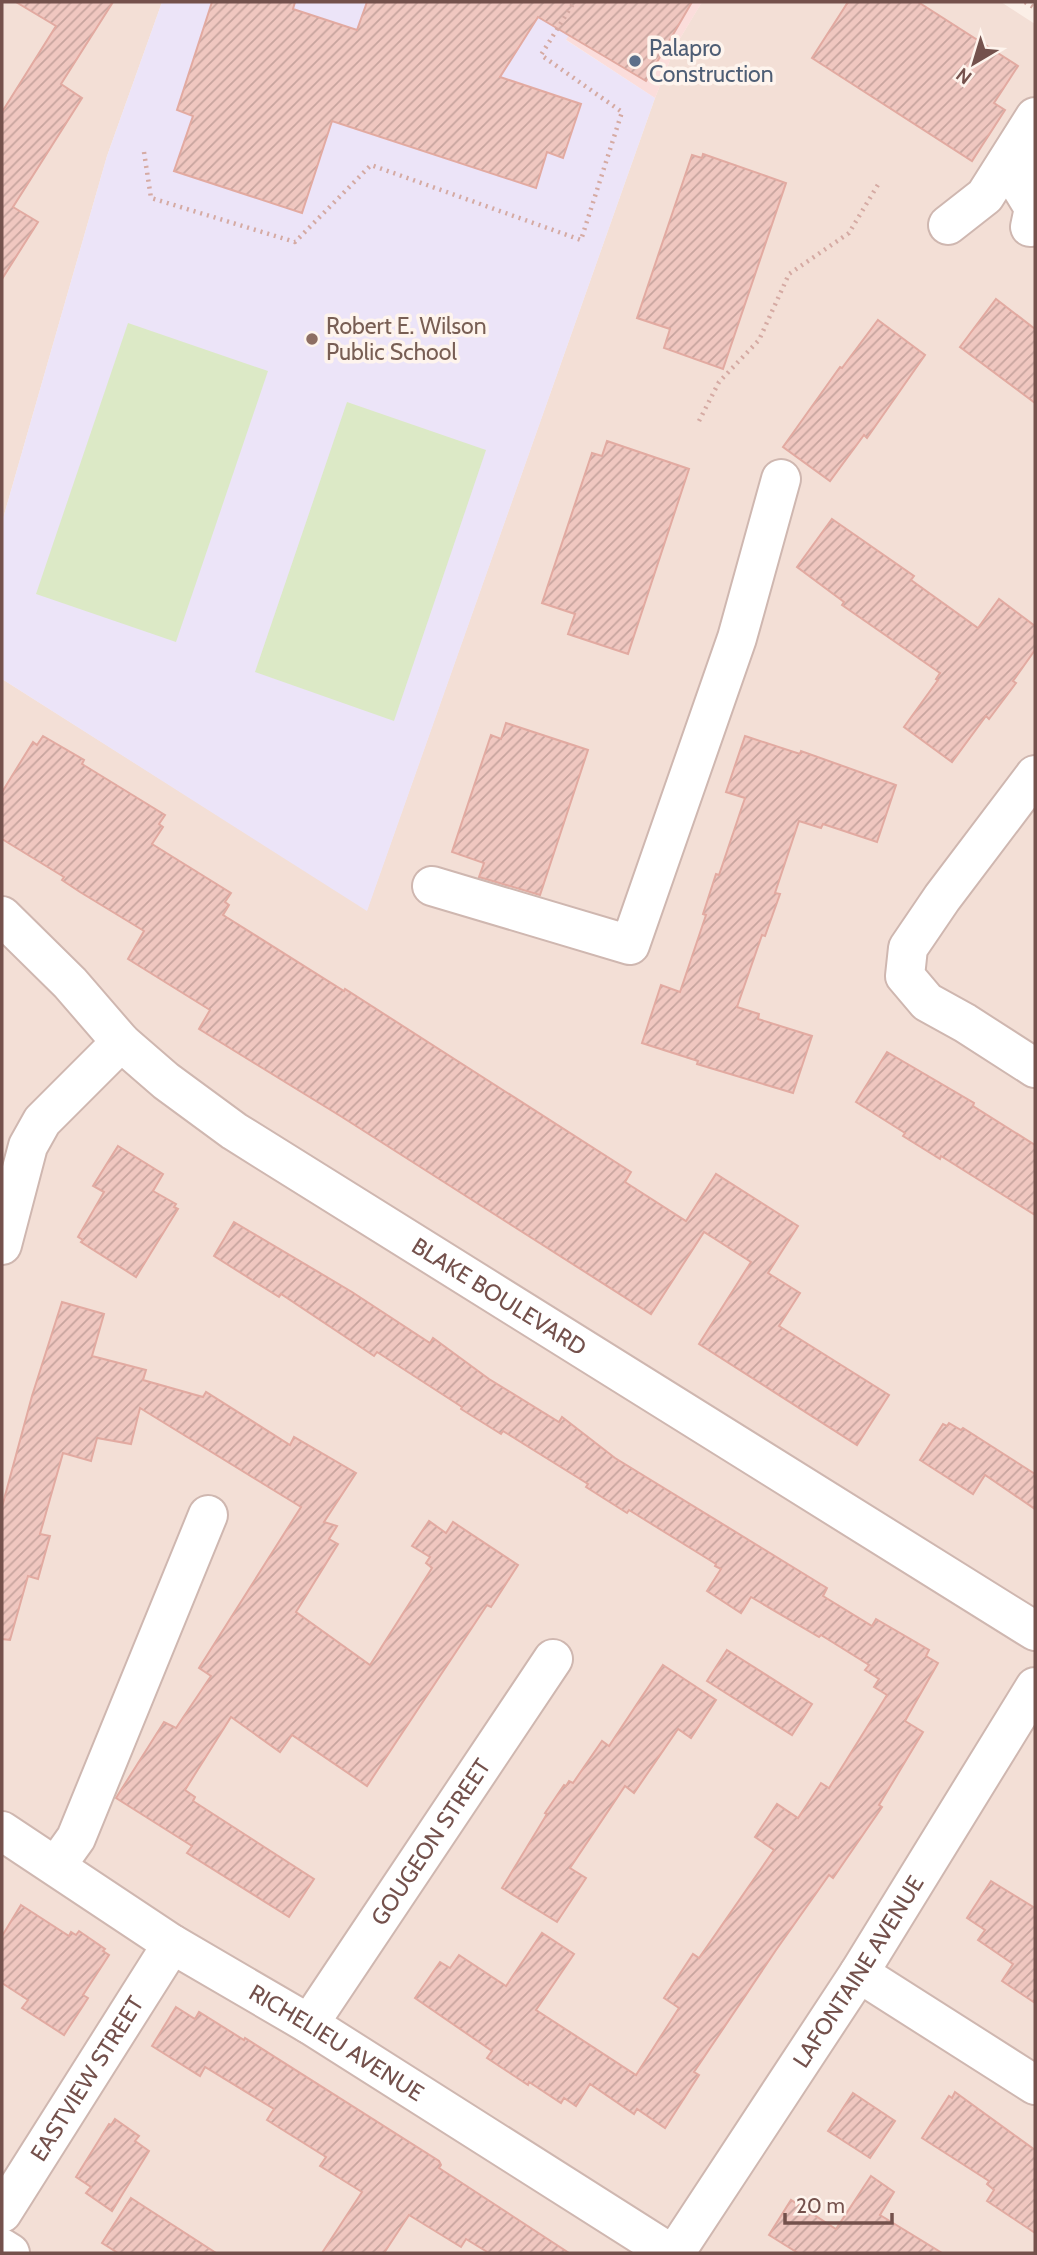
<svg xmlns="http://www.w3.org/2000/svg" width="1037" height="2255" font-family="Cabin,sans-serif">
	<defs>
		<pattern id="building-hatch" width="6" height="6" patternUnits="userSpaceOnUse" patternTransform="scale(1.75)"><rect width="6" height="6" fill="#f0c7c0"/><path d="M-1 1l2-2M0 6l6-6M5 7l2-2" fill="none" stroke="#c7a49e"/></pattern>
	</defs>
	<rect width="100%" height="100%" fill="#fbefe7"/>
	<g fill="#f3dfd6">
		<path d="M2,2H162L107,156L2,522Z"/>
		<path d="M702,2H1001L1035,24V2253H2V679L367,910L655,98L676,45Z"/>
	</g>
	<path fill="#fbdddb" d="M589,2H702L676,45L655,98L565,39Z"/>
	<path fill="#ece4f8" d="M162,2H589L566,40L655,98L367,911L2,679V522L107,156Z"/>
	<g fill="#dce9c6">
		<path d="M128,323L268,371L176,642L36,594Z"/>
		<path d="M347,402L486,450L394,721L255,672Z"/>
	</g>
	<g fill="url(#building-hatch)" stroke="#e2aaa1" stroke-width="2">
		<path d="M16,2H113L61,84L82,98L13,207L38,222L2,279V112L56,26Z"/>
		<path d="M212,2H295L293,9L357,30L367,2H692L646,81L538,17L500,77L581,104L563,158L547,152L536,188L332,121L302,213L174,171L193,116L177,110Z"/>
		<path d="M848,2H918L1018,66L994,103L1005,110L972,161L812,58Z"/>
		<path d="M703,154L786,183L723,369L664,348L670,329L637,318L692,155L702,158Z"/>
		<path d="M996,299L1035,329V403L960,347Z"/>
		<path d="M878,320L925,355L867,438L864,435L830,481L783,447L840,367L842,368Z"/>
		<path d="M607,441L689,469L628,654L568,634L575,614L542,603L592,453L602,456Z"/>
		<path d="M832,519L914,576L911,580L978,628L999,599L1035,626V650L1013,681L1016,683L989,719L986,716L952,762L904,727L938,680L936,679L940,673L842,605L844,602L797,567Z"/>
		<path d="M506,723L588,750L540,895L479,877L484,863L452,852L491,735L501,739Z"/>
		<path d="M43,736L84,760L82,764L165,815L159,824L163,827L152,844L231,893L225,902L229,905L223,915L344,991L345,989L631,1172L625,1182L686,1221L716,1174L798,1226L768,1273L800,1293L779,1326L889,1395L857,1445L699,1344L751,1262L704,1232L651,1314L342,1117L199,1029L210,1010L128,959L144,931L80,892L62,880L64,877L2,839V792L33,742L37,745Z"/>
		<path d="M745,736L800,754L801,751L896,785L877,842L823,824L821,828L799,821L775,893L780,894L765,936L762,935L737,1007L759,1014L758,1019L812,1036L793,1093L697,1064L698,1061L642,1043L661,985L680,992L706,915L703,914L716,874L719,875L745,798L726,792Z"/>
		<path d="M887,1052L974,1103L973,1106L1035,1145V1215L941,1156L940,1159L903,1136L905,1133L856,1102Z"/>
		<path d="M118,1146L163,1174L153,1191L176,1204L174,1207L178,1209L136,1277L81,1242L83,1240L78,1237L104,1192L93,1186Z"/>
		<path d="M234,1222L352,1292L430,1343L433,1338L489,1379L559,1422L562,1417L615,1458L827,1588L823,1596L872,1626L876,1619L929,1650L926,1656L938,1663L905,1721L923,1732L879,1805L882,1807L833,1878L829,1875L776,1950L694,2072L699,2075L665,2128L637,2109L634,2114L590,2084L576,2106L564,2098L561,2103L529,2082L528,2085L487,2058L492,2051L415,1998L440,1962L450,1968L459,1955L506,1986L542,1933L574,1954L536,2010L636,2075L679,2008L664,1998L693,1954L699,1958L774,1850L755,1837L777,1804L798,1818L821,1783L829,1788L887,1695L874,1687L879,1679L865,1670L869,1665L821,1635L819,1637L751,1597L741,1613L707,1591L721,1569L715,1566L716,1564L629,1510L627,1513L586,1487L588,1484L503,1431L501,1434L461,1409L462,1407L377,1352L374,1356L281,1294L279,1297L214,1256Z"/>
		<path d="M62,1302L104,1314L92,1356L146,1370L143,1380L203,1397L206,1392L290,1445L294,1437L356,1473L324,1522L337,1526L329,1539L338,1544L296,1612L370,1665L432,1568L426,1563L430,1557L412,1546L429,1521L446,1533L453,1522L518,1565L491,1607L487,1605L367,1786L292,1735L280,1752L231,1717L185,1790L195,1797L193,1801L314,1879L289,1917L187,1853L192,1846L116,1798L164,1722L176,1728L211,1676L199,1668L301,1507L140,1408L131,1444L97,1438L91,1461L63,1453L40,1534L50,1536L38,1579L28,1576L10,1640L2,1639V1507L32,1396Z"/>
		<path d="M949,1423L961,1430L963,1428L1035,1474V1509L985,1475L973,1494L920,1460L943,1424L947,1426Z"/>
		<path d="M727,1650L812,1704L792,1735L707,1681Z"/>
		<path d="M663,1665L716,1700L691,1738L678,1729L634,1793L625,1786L570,1868L586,1878L557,1922L502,1888L547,1814L545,1813L564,1785L566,1786L569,1781L573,1783L602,1741L609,1746Z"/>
		<path d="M991,1881L1035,1908V2003L1002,1981L1013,1964L978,1940L985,1930L967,1918Z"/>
		<path d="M21,1905L69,1936L71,1932L76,1935L79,1931L105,1949L103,1951L109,1955L83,1995L88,1998L64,2035L22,2008L28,2000L2,1983V1936Z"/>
		<path d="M176,2007L195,2019L199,2012L244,2040L245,2038L439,2161L441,2165L439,2168L569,2253H489L466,2239L461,2247L409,2215L384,2253H322L362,2192L320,2166L326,2157L267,2120L274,2109L205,2067L200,2076L152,2046Z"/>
		<path d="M955,2092L1035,2150V2233L987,2201L994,2190L987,2184L989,2181L922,2138L949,2096L952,2098Z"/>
		<path d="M853,2093L895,2121L870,2158L828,2131Z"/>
		<path d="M115,2119L139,2136L135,2141L149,2151L112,2211L86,2193L91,2187L76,2177L109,2124L111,2125Z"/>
		<path d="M871,2176L894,2192L880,2215L942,2253H798L769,2235L791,2200L836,2229Z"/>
		<path d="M131,2198L216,2253H118L102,2243Z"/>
	</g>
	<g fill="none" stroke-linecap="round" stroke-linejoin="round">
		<defs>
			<g id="minor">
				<path d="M948,225L985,196L1035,117"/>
				<path d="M1030,227L1034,208L1020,185L1035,161"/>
				<path d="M1035,775L942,898L908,948L905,976L927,1002L965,1023L1035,1068"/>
				<path d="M432,886L630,945L737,638L781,479"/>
				<path id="s1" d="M2,916L70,983L121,1042L166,1081L234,1131L1035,1631"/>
				<path d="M2,1245L28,1146L42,1121L121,1042"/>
				<path id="s2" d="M2,1831L172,1944L309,2024L670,2253"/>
				<path d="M56,1866L76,1838L208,1515"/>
				<path d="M859,1973L1035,2085"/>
				<path id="s3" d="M309,2024L553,1659"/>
				<path id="s4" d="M2,2213L172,1944"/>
				<path d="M2,2248L10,2253"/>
				<path id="s5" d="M675,2253L859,1973L1035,1687"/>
			</g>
		</defs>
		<use href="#minor" stroke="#cfb7b0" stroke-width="42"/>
		<g stroke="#d5aaa3" stroke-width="4.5" stroke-dasharray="2 5" stroke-linecap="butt">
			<path d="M1025,2L1035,8"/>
			<path d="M144,152L151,198L295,242L371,165L581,240L622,112L541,55L574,2"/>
			<path d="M699,421L719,382L759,340L789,274L849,233L879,183"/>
		</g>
		<use href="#minor" stroke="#fff" stroke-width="38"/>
	</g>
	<circle fill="#5c6f8a" stroke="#fef4ed" stroke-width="2.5" cx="635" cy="61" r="7"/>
	<circle fill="#8d6e63" stroke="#fef4ed" stroke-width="2.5" cx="312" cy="339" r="7"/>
	<g text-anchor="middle" stroke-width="7" stroke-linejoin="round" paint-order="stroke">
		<g font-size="23" fill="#4e5e75" stroke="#fef4ed" text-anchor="start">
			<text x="649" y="56">Palapro<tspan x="649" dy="26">Construction</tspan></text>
		</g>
		<g font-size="23" fill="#785e54" stroke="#fef4ed" text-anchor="start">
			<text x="326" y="334">Robert E. Wilson<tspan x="326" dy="26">Public School</tspan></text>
		</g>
		<g font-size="23" fill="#74514c" stroke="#fef4ed">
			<text dy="8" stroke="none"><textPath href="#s1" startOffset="630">BLAKE BOULEVARD</textPath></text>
			<text dy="8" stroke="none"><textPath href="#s3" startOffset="219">GOUGEON STREET</textPath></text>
			<text dy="8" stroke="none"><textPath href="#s5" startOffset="336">LAFONTAINE AVENUE</textPath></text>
			<text dy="8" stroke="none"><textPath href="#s2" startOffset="396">RICHELIEU AVENUE</textPath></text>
			<text dy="8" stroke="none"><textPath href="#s4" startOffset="159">EASTVIEW STREET</textPath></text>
		</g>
	</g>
	<rect width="1037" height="2255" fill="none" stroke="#74514c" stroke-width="7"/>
	<g transform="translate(974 63) rotate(218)" stroke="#fef4ed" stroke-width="5" paint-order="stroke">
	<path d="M0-5L12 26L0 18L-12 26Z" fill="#74514c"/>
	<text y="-10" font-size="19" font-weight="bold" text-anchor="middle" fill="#74514c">N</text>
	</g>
	<path d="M785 2213v10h107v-10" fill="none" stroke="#74514c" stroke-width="3.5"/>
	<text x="796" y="2213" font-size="21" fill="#74514c" stroke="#fef4ed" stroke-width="5" paint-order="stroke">20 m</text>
</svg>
